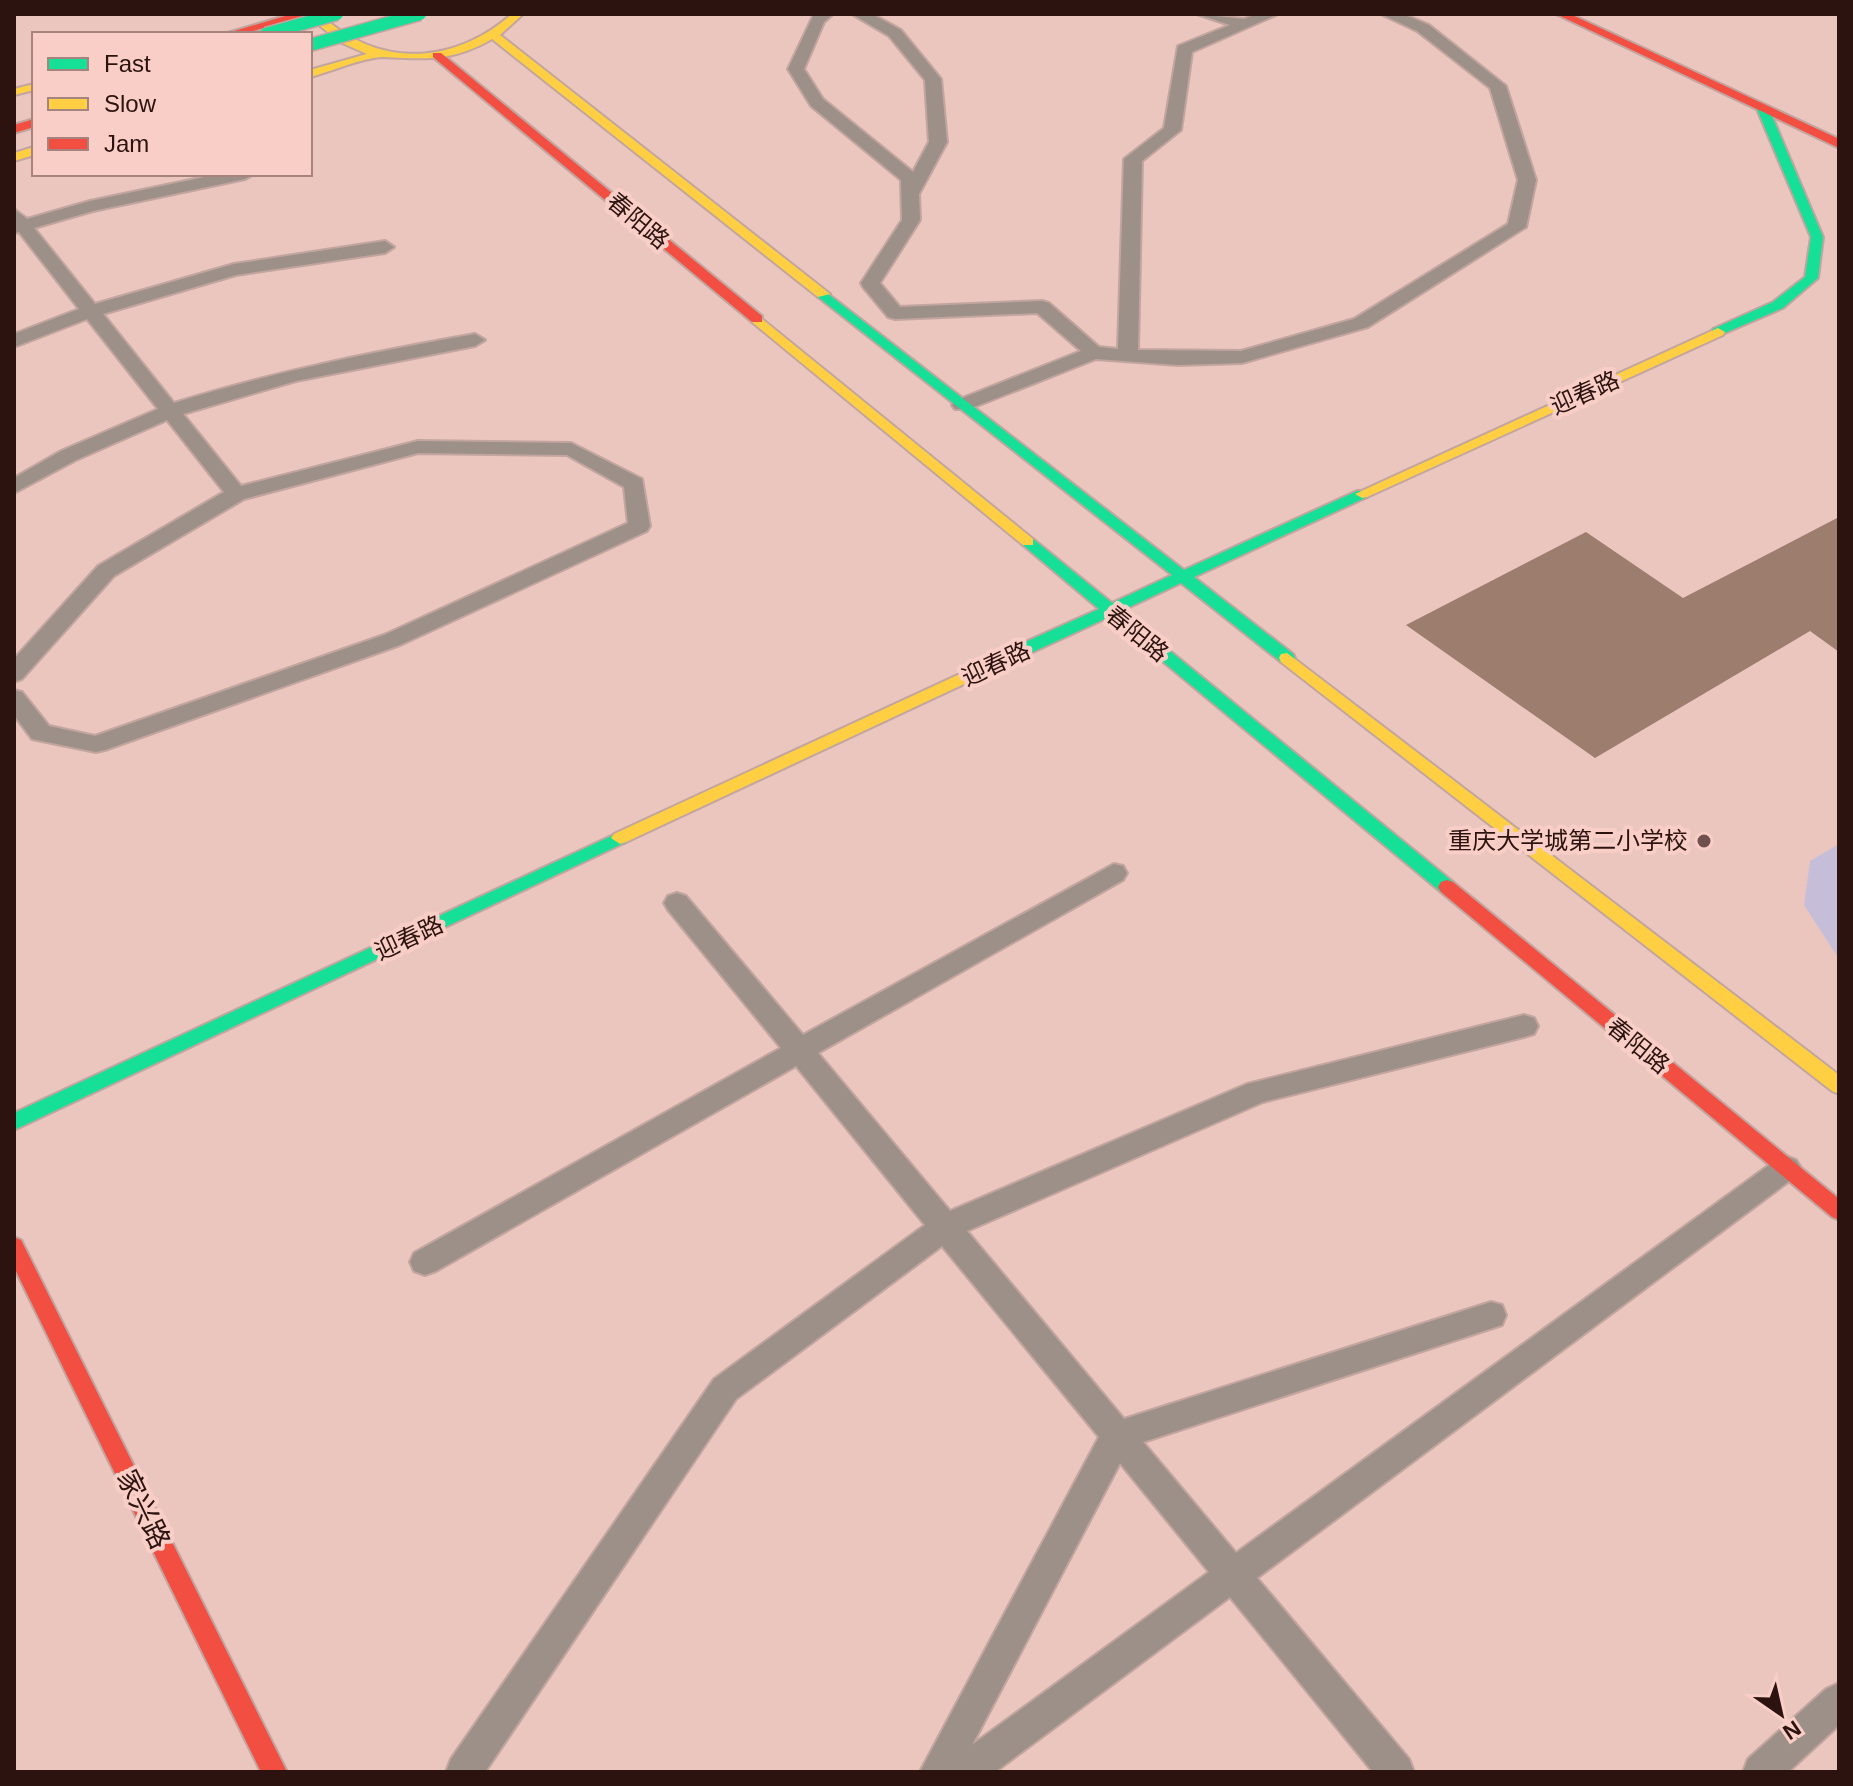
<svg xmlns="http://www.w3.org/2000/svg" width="1853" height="1786" font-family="Arial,'Noto Sans SC',sans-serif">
	<rect width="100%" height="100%" fill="#ebc6bf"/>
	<path fill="#c6bed9" d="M1839,844V959L1804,905L1810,861Z"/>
	<path fill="#9c7d6e" d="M1839,517V652L1810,631L1595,758L1406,625L1586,532L1683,598Z"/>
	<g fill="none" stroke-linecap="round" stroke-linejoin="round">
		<defs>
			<g id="lane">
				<path d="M814,14H833L824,22L804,69L823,99L913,172L929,142L925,80L889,36L852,14H872L901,30L941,79L947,142L919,194L920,220L880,283L900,307L1042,301L1049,303L1099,347L1118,349L1124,159L1164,128L1178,46L1230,25L1197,14L1244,19L1256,14H1278L1192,52L1181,130L1142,161L1138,350L1241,351L1354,319L1508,224L1518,180L1490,88L1417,31L1381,14H1403L1429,25L1506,86L1536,180L1526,227L1368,327L1242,363L1178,365L1096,359L969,409H955L952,405L955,401L1081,351L1037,313L895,319L888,317L863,287L861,283L902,220L901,180L811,106L788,69Z"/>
				<path d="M219,174H254L245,179L93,211L34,228L95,304L234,264L385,241L394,247L385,253L236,275L103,314L174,403C273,372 373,352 475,334L485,340L475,346L296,381L183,414L241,486L418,441L571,443L642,479L650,526L647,531L400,645L105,750L96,752L32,739L14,715V690L22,692L49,726L95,736L384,635L628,523L624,487L567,455L418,453L244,499L114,576L22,679L14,682V659L98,566L224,492L167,420L76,460L14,493V478L61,451L158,409L87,319L14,347V334L79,309L19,232L14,233V209L27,219L90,201Z"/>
				<path d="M1114,864L1123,866L1127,873L1123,880L818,1053L950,1211L1247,1084L1524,1015L1534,1018L1538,1026L1534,1034L1524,1037L1263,1102L967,1231L1124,1419L1491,1302L1502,1305L1506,1315L1502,1325L1143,1442L1236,1553L1776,1160L1786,1156L1796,1160L1801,1168L1796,1176L1257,1578L1409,1759L1414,1772H1373L1230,1597L995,1772H920L1099,1437L942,1246L736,1399L485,1772H446L451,1759L714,1379L925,1225L796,1066L436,1271L425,1275L414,1271L410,1262L414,1253L781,1048L668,910L664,903L668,896L677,893L686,896L803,1035ZM1120,1463L1209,1572L972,1745Z"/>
				<path d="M1839,1683V1725L1788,1772H1743L1748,1759L1826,1689Z"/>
			</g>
			<g id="fast">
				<path d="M1763,106L1769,109L1823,237L1818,278L1783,308L1718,336L1711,332L1713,329L1773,302L1805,277L1811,237L1757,109Z"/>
				<path d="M823,290L1184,570L1357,491H1367V497L1194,577L1293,654L1295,658L1293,662H1281L1181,583L1121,611L1453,882L1456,887L1453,892H1441L1109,617L1022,657H1010L1008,653L1010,649L1099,609L1023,545V539H1033L1112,603L1172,575L818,297V291Z"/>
				<path d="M620,832L629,838L626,842L14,1130V1113Z"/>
			</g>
			<g id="slow">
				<path d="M321,14H331L329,22C387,69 457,62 512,14H523L500,35L830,294L818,297L492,39C452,62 426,59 383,57C364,57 330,72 310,77V70L367,54L340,42L319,25Z"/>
				<path d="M34,84V90L14,95V89Z"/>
				<path d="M34,147V155L14,161V153Z"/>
				<path d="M757,315L1033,539V545H1023L752,322L750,319Z"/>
				<path d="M1718,328L1725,332L1723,335L1367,497L1362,498L1355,494Z"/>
				<path d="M1016,648L1024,653L1022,657L626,842L620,844L611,838L614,834Z"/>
				<path d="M1287,653L1839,1075V1094L1832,1091L1281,662L1279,658L1281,654Z"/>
			</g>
			<g id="jam">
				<path d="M292,14H310L243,34H224Z"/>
				<path d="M1556,14H1570L1839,139V148Z"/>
				<path d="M433,53H441L762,316V322H752L433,57Z"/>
				<path d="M34,119V127L14,133V125Z"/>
				<path d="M1447,880L1453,882L1839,1199V1220L1832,1217L1441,892L1438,887L1441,882Z"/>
				<path d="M14,1237L21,1240L287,1772H261L14,1267Z"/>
			</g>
		</defs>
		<use href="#lane" stroke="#c2a59f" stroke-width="4"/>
		<use href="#fast" stroke="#c2a59f" stroke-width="4"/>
		<use href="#slow" stroke="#c2a59f" stroke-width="4"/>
		<use href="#jam" stroke="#c2a59f" stroke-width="4"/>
		<use href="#lane" fill="#9c9088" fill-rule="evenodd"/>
		<use href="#fast" fill="#16e098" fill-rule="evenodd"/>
		<use href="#slow" fill="#ffcf43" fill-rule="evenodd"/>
		<use href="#jam" fill="#f24e42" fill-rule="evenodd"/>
		<defs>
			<g id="fast-bridge">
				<path d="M266,34L337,14"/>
				<path d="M310,45L420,14"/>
			</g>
		</defs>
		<use href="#fast-bridge" stroke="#c2a59f" stroke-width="15" stroke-linecap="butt"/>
		<use href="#fast-bridge" stroke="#16e098" stroke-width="12"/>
	</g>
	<circle fill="#6f524d" stroke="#f9cec6" stroke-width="3" cx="1704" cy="841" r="8"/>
	<g text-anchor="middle" stroke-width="8" stroke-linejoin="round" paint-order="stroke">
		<g font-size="24" fill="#2c130f" stroke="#f9cec6">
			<text transform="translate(638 221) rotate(40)" y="8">春阳路</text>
			<text transform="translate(1585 393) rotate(-24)" y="8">迎春路</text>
			<text transform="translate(1137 634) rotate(39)" y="8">春阳路</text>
			<text transform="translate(996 664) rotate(-25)" y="8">迎春路</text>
			<text transform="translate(409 938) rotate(-25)" y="8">迎春路</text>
			<text transform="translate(1638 1046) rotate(39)" y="8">春阳路</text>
		</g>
		<g font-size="24" fill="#2c130f" stroke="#f9cec6" text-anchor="end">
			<text x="1688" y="849">重庆大学城第二小学校</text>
		</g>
		<g font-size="28" fill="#2c130f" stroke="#f9cec6">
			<text transform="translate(144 1509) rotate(64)" y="10">家兴路</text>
		</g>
	</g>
	<rect width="1853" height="1786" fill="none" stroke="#2c130f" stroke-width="32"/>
	<rect x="32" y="32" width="280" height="144" fill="#f9cec6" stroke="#a7837d" stroke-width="2"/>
	<rect x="48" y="58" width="40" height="12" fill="#16e098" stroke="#a7837d" stroke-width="2"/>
	<text x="104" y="72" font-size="24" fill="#2c130f">Fast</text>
	<rect x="48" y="98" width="40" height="12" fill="#ffcf43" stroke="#a7837d" stroke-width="2"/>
	<text x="104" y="112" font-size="24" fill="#2c130f">Slow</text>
	<rect x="48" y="138" width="40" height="12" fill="#f24e42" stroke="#a7837d" stroke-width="2"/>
	<text x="104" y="152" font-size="24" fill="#2c130f">Jam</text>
	<g transform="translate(1781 1714) rotate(146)" stroke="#f9cec6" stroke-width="6" paint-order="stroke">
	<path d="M0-6L14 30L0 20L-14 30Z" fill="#2c130f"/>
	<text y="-12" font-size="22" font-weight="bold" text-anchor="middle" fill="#2c130f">N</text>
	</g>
</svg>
